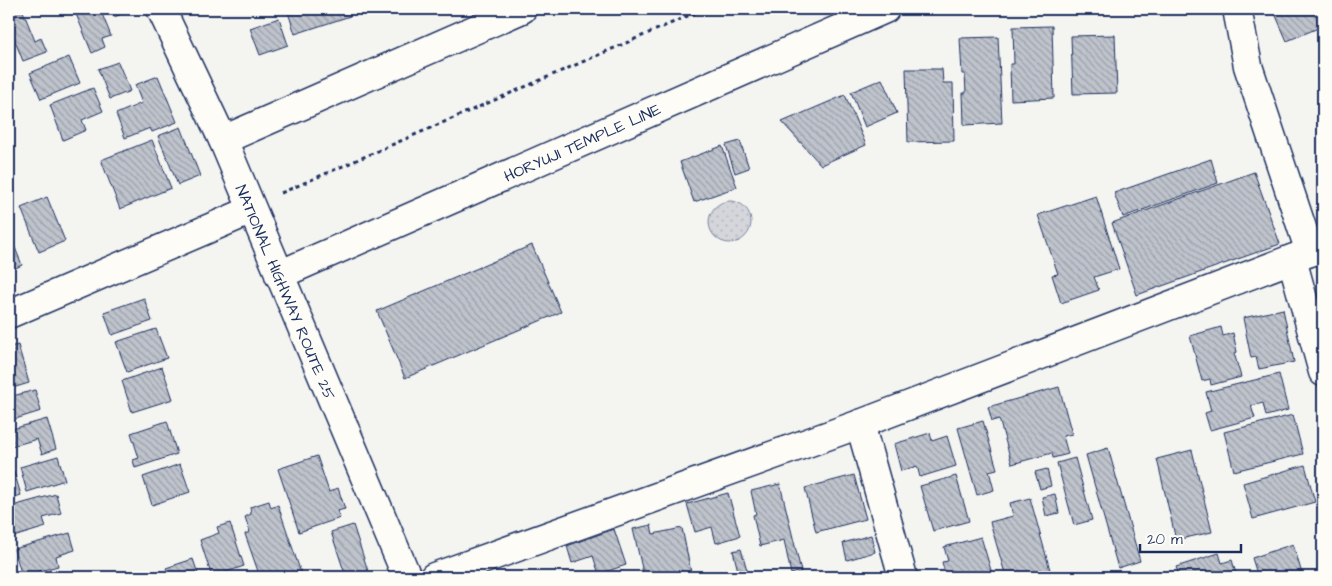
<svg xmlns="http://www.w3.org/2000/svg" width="1332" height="586" font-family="'Architects Daughter',sans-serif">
	<defs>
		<pattern id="grass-dots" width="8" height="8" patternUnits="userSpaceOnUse" patternTransform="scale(1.25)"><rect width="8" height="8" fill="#d4d6db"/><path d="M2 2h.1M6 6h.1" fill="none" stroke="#b5b8be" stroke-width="1.8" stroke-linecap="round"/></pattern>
		<pattern id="building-back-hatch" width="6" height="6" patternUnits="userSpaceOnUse" patternTransform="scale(1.25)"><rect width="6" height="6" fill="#bfc3cc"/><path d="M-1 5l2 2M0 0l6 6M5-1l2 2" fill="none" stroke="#9a9fa9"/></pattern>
	</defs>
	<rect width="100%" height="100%" fill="#f4f4f1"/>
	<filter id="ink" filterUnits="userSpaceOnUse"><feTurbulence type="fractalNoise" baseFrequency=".02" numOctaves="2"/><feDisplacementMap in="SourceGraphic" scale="10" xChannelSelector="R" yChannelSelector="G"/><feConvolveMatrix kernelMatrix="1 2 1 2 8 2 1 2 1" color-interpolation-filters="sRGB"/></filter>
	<g filter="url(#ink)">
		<circle fill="url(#grass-dots)" stroke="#78829c" cx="730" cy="222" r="21"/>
		<g fill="url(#building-back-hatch)" stroke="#1b2f5e">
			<path d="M9,9H22L35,41L41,38L47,52L23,61L9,26Z"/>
			<path d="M74,9H100L111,36L102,39L105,47L92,53Z"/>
			<path d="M111,9H128L129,11L114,17Z"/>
			<path d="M287,9H348L350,16L295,34Z"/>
			<path d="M1273,9H1323V26L1287,41Z"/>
			<path d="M279,18L288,45L260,55L250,28Z"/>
			<path d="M1052,26L1054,98L1011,100L1010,64H1014L1013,27Z"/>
			<path d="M1115,35L1117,93L1073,94L1071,36Z"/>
			<path d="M998,37L1002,123L964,125L963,93H966L965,74H962L960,38Z"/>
			<path d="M69,57L80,83L41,99L30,73Z"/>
			<path d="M118,62L130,91L110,99L98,69Z"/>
			<path d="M906,69H942L943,83H953L954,141L908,142Z"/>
			<path d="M158,76L177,122L152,132L150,128L125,138L116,114L142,103L135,85Z"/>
			<path d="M882,79L897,113L865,127L851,92Z"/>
			<path d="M93,88L103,111L82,120L86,130L63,140L50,105Z"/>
			<path d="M845,95L866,145L821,165L782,122Z"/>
			<path d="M181,127L200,176L178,185L158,136Z"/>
			<path d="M152,140L171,188L120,209L101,160Z"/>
			<path d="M740,141L749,168L735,173L726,145Z"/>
			<path d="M722,146L737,187L694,202L680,162Z"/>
			<path d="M1211,159L1218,183L1123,217L1114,193Z"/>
			<path d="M1254,172L1280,244L1137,295L1112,223Z"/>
			<path d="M1096,196L1119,269L1094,277L1099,290L1061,303L1052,275L1058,274L1038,215Z"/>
			<path d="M47,197L65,241L39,252L21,208Z"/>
			<path d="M9,233L22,265L9,271Z"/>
			<path d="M532,245L561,312L405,378L377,311Z"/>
			<path d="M144,298L152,321L112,335L104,312Z"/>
			<path d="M1283,309L1294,362L1259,369L1256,357L1251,358L1243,318Z"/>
			<path d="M1221,327L1223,336L1233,333L1237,352L1234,353L1241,377L1211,385L1210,379L1202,381L1190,336Z"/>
			<path d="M156,329L167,358L127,372L116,342Z"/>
			<path d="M18,345L29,383L9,389V347Z"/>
			<path d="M162,367L173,399L132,412L122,381Z"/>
			<path d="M1279,374L1288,410L1266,416L1263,403L1251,406L1255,418L1210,430L1205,413L1211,411L1206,392Z"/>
			<path d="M1059,387L1072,434L1063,436L1068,454L1053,458L1052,453L1012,464L999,419L992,421L988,407Z"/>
			<path d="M35,390L41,411L9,421V397Z"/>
			<path d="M1293,415L1303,454L1234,471L1224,432Z"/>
			<path d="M47,419L56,449L42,454L37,439L9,447V430Z"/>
			<path d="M167,421L177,454L135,468L133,460L139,458L131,433Z"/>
			<path d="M983,421L997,469L989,471L994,490L977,495L958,428Z"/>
			<path d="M930,433L932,441L947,436L956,466L920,477L917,466L901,471L894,444Z"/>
			<path d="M1108,448L1140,561L1118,568L1086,455Z"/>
			<path d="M1192,450L1212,532L1176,540L1157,459Z"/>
			<path d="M58,456L65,480L27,492L20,467Z"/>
			<path d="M317,456L329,492L338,488L345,509L337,511L340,518L299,532L278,469Z"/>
			<path d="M1075,458L1092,520L1074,525L1057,463Z"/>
			<path d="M180,464L190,492L152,505L143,477Z"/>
			<path d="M1305,465L1315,502L1253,519L1243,483Z"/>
			<path d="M1047,469L1051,486L1040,489L1035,472Z"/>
			<path d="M14,472L21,495L9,499V473Z"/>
			<path d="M854,475L866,519L816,532L805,488Z"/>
			<path d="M956,476L969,521L933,531L920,486Z"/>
			<path d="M780,484L801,571L791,574L784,540L760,546L753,515L756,514L751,491Z"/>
			<path d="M728,493L740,536L716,543L712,527L695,532L687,504Z"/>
			<path d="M56,494L61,513L43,518L46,527L10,538L9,507Z"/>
			<path d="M1055,494L1059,513L1046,516L1042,497Z"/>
			<path d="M1030,498L1052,577H1006L990,522L1013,516L1010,503Z"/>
			<path d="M269,501L271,508L278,505L301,573L292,575L293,577H260L245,534L250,532L245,517L251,514L250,507Z"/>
			<path d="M230,523L244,566L212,577L200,540L219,533L217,527Z"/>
			<path d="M353,525L370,577H346L331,532Z"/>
			<path d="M651,525L653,534L682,528L692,577H644L633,529Z"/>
			<path d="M614,529L626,565L599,574L593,556L572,563L567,546Z"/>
			<path d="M70,533L75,550L56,556L58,566L22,576L14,549Z"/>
			<path d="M871,535L875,552L847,560L843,543Z"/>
			<path d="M981,537L993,577H946L942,562L948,561L944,547Z"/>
			<path d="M1293,544L1303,577H1258L1252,558Z"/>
			<path d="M741,549L749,577H715L738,571L733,551Z"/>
			<path d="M1219,553L1222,563L1232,560L1237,577H1180L1176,567Z"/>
			<path d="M193,559L199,577H170L166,568Z"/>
		</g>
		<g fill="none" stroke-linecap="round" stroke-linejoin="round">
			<defs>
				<g id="minor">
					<path d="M1237,9L1248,66L1310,252"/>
					<path d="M1292,259L1323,372"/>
					<path d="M9,314L252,210"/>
					<path d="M860,424L903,577"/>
					<path d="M434,577L860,424L1323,247"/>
				</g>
				<g id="major">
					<path d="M223,140L522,9"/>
					<path d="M279,275L885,9"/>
				</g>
				<path id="highway" d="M161,9L223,140L407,577"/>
			</defs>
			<use href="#minor" stroke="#1b2f5e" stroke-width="31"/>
			<use href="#major" stroke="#1b2f5e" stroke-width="31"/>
			<use href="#highway" stroke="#1b2f5e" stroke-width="31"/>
			<path stroke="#1b2f5e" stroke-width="3" stroke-dasharray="4 4" stroke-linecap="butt" d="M281,193L704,9"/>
			<use href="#minor" stroke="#fdfcf7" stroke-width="28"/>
			<use href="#major" stroke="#fdfcf7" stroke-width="28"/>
			<use href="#highway" stroke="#fdfcf7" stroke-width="28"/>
		</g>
	</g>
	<g text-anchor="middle" stroke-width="4" stroke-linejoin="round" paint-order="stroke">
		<g font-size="16" fill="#1b2f5e" stroke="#fdfcf7">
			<text transform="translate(582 142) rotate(-24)" y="6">HORYUJI TEMPLE LINE</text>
			<text transform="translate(286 292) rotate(67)" y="6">NATIONAL HIGHWAY ROUTE 25</text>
		</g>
	</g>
	<rect width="1332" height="586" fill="none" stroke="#fdfcf7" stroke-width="30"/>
	<rect x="15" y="15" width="1302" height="556" fill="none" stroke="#1b2f5e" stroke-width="2" filter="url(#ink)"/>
	<path d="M1140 544v8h101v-8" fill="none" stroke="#1b2f5e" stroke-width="2.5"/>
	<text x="1147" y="544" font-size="15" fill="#1b2f5e" stroke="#fdfcf7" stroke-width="4" paint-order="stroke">20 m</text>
</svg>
